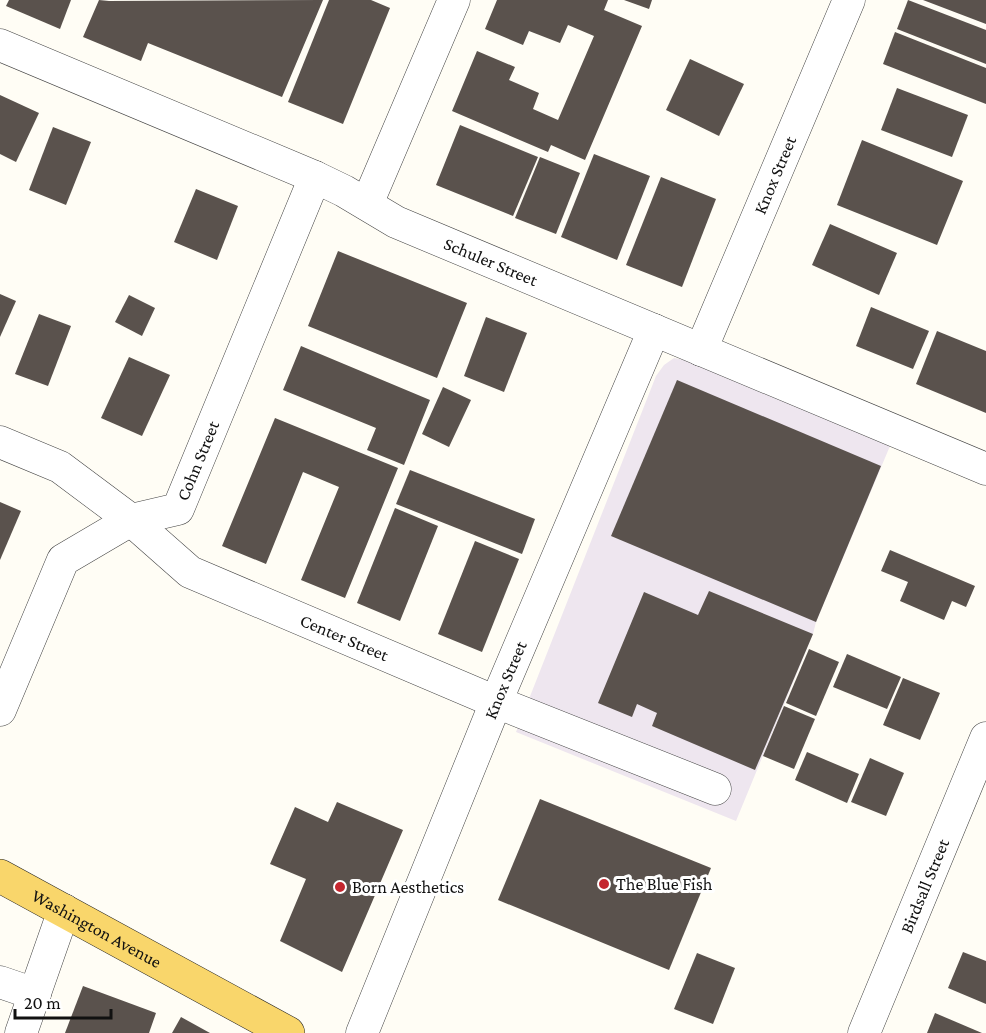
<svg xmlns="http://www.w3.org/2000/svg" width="986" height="1033" font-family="'Crimson Pro',serif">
	<rect width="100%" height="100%" fill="#fffdf5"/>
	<path fill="#eee6ef" d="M674,358L685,360L890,446L816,622L813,634L736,821L516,732L656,376L664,365Z"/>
	<g fill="#5a524d">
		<path d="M9,0H71L60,29L6,6Z"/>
		<path d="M99,0L109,1L323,0L282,97L148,43L141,61L83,37Z"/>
		<path d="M329,0H371L390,8L343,124L288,102Z"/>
		<path d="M497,0H608L604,10L642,26L585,160L551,145L548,152L452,111L477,51L515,67L509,80L539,93L533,109L558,120L594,36L568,25L560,43L529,31L523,45L485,29Z"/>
		<path d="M624,0H652L649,9Z"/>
		<path d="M908,0L986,30V64L897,29Z"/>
		<path d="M923,0H986V24Z"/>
		<path d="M895,32L986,68V104L883,64Z"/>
		<path d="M690,59L744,84L719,136L666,110Z"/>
		<path d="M897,88L968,115L952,157L881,130Z"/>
		<path d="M0,95L39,113L16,162L0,154Z"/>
		<path d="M460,125L538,157L513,216L436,185Z"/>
		<path d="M53,127L91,142L66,205L29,190Z"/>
		<path d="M862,140L963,181L937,245L837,205Z"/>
		<path d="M594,154L650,176L617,260L561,237Z"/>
		<path d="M540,157L580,173L556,234L515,218Z"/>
		<path d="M661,177L716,199L682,287L626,265Z"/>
		<path d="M196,189L238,206L217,260L174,242Z"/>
		<path d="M830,224L897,253L879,295L812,265Z"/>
		<path d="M338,251L467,303L437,378L308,326Z"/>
		<path d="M0,294L16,301L0,337Z"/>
		<path d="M129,295L155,308L142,336L115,322Z"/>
		<path d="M871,307L929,331L913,369L856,346Z"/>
		<path d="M39,314L71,326L48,386L15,374Z"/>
		<path d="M486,317L527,333L504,392L464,376Z"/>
		<path d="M937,331L986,351V413L916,384Z"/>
		<path d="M301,346L430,400L404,465L367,450L376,428L283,390Z"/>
		<path d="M129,357L170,375L142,436L101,418Z"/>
		<path d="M677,380L881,466L816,622L611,536Z"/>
		<path d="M443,387L471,400L449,447L422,434Z"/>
		<path d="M275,418L398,468L345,598L301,580L339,487L303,472L266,564L222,546Z"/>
		<path d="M410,470L535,519L522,554L396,504Z"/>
		<path d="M0,502L21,511L0,560Z"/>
		<path d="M395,508L438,526L400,621L357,603Z"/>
		<path d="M475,541L519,559L482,652L438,634Z"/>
		<path d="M890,550L975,586L966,607L952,601L944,620L900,601L908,582L881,571Z"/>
		<path d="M709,591L813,634L755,770L652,726L657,713L637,704L632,717L598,703L644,592L698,615Z"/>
		<path d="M809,649L839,662L816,716L786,703Z"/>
		<path d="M847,654L901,677L887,709L833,687Z"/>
		<path d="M903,678L940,693L920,740L883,725Z"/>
		<path d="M784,706L815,719L794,769L763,756Z"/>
		<path d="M807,752L859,774L847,803L795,780Z"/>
		<path d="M870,758L904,773L886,816L851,802Z"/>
		<path d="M540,799L711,868L669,970L498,900Z"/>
		<path d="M337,802L403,830L342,972L280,941L306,879L270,864L295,807L328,822Z"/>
		<path d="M963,952L986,961V1004L948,988Z"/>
		<path d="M697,953L735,968L713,1024L674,1009Z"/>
		<path d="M83,986L156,1013L149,1033H65Z"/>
		<path d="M935,1013L982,1033H927Z"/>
		<path d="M181,1017L210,1033H172Z"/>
	</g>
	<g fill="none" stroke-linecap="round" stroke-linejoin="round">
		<defs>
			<g id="minor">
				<path id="s1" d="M0,45L315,177L344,191L396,222L986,469"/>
				<path d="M367,204L454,0"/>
				<path id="s2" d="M701,350L849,0"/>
				<path id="s3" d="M0,442L60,467L131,520L190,572L496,702L715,789"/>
				<path id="s4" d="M0,710L63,560L131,520L178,509L315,177"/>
				<path d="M0,982L35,994"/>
				<path d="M21,1033L64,910"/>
				<path id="s5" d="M362,1033L496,702L654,330"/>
				<path id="s6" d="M864,1033L986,738"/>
			</g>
			<g id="major">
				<path id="s7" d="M0,876L288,1033"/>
			</g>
		</defs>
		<use href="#minor" stroke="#444" stroke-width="33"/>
		<use href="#major" stroke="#222" stroke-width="34"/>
		<use href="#minor" stroke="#fff" stroke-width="32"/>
		<use href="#major" stroke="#f9d66b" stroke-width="33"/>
	</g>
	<g fill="#c4262e" stroke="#fff" stroke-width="2">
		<circle cx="604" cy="884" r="6"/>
		<circle cx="340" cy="887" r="6"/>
	</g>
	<g text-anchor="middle" stroke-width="6" stroke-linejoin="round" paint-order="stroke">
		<g font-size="18" fill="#111" stroke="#fff">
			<text dy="6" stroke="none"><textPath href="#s2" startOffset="190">Knox Street</textPath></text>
			<text dy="6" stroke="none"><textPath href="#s1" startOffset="537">Schuler Street</textPath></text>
			<text dy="6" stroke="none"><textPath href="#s4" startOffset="342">Cohn Street</textPath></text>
			<text dy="6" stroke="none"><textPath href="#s3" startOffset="400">Center Street</textPath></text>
			<text dy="6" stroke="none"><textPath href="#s5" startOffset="381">Knox Street</textPath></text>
			<text dy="6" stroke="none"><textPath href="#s6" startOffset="159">Birdsall Street</textPath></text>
			<text dy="6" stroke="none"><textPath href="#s7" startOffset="110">Washington Avenue</textPath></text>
		</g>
		<g font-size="18" fill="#111" stroke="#fff" text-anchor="start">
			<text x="616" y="890">The Blue Fish</text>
			<text x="352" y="893">Born Aesthetics</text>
		</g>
	</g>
	<path d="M15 1009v9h96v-9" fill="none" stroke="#111111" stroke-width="3"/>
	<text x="24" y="1009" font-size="18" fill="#111111" stroke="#ffffff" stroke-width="4.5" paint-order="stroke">20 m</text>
</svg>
